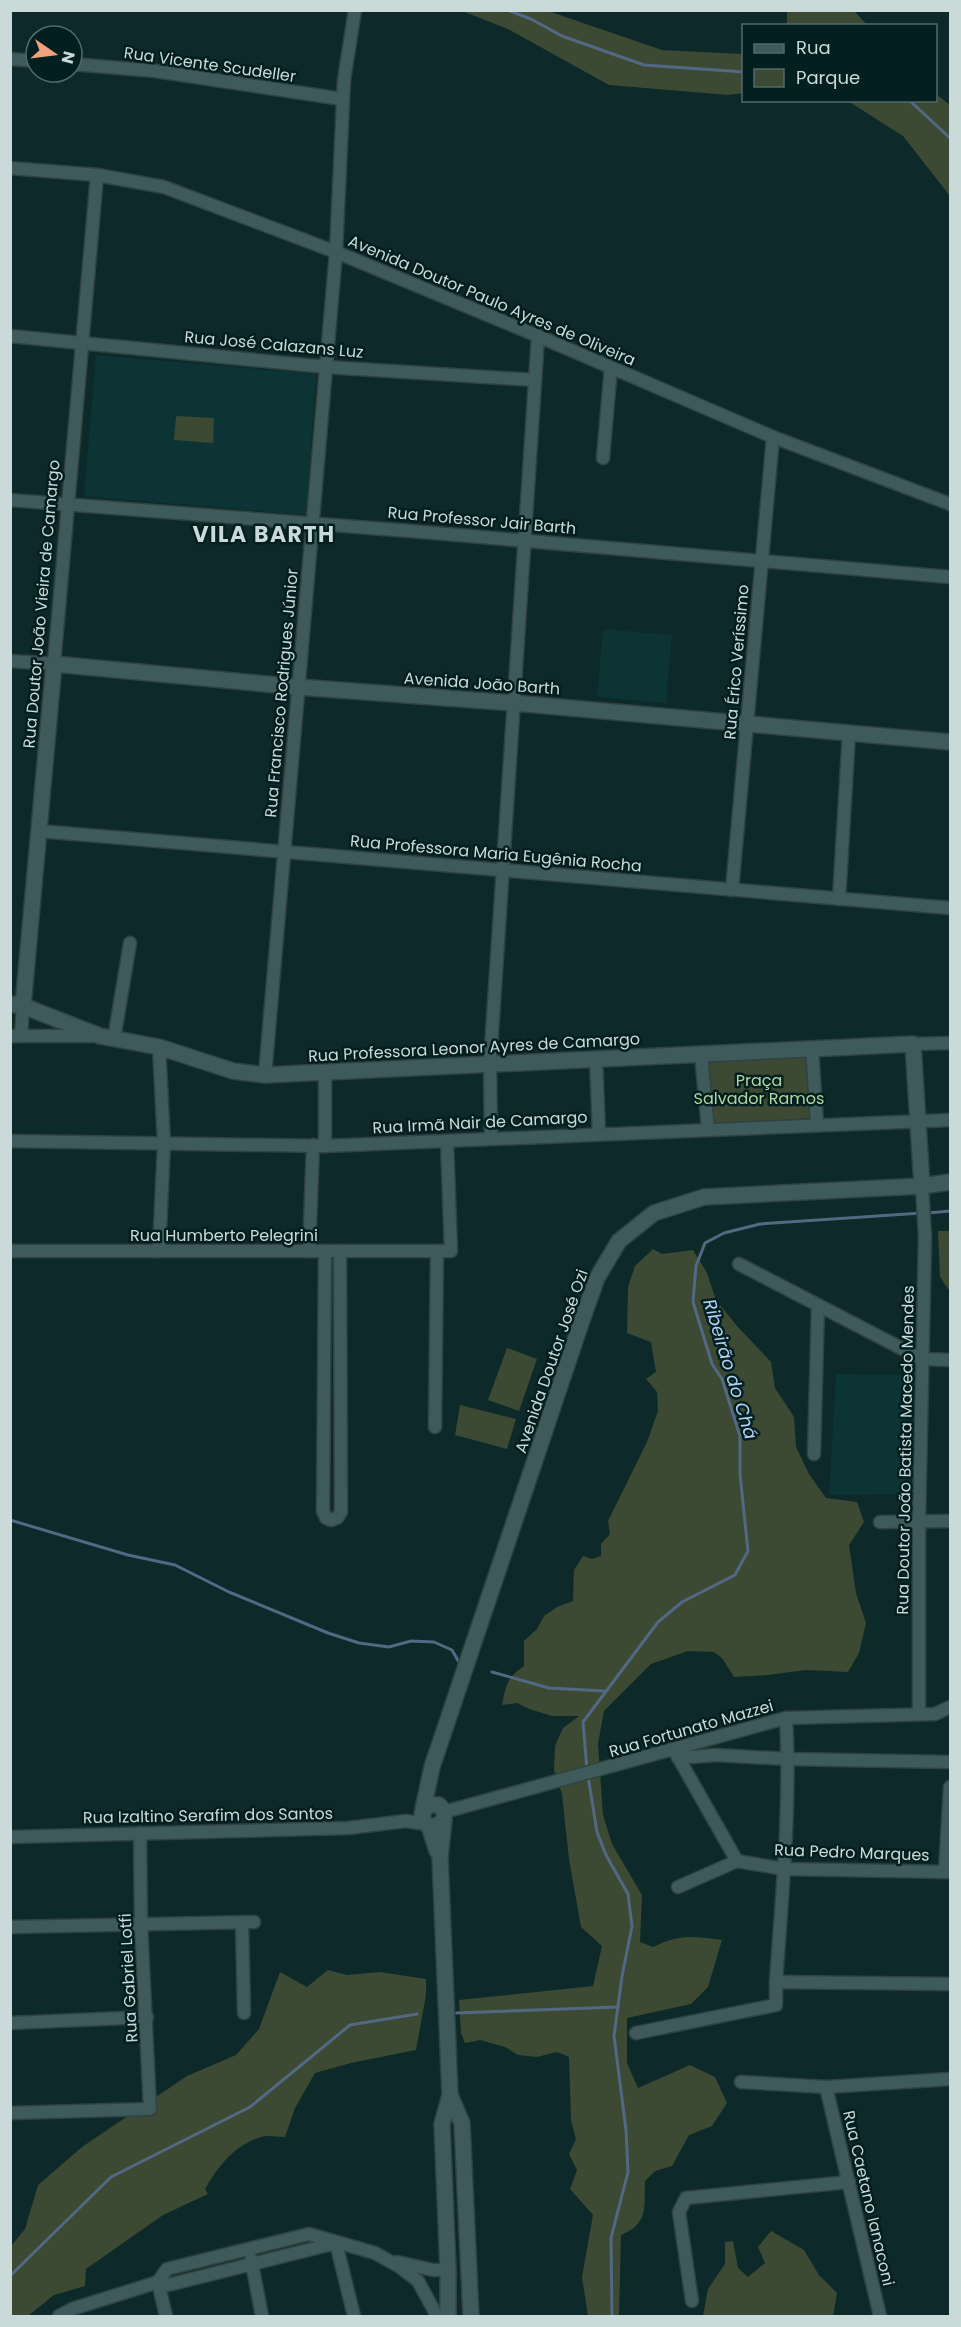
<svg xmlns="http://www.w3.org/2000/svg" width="961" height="2327" font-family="Poppins,sans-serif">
	<rect width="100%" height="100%" fill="#0d2929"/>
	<g fill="#0c3434">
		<path d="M96,355L316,374L306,515L84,496Z"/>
		<path d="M603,629L672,635L666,703L597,697Z"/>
		<path d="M836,1374L905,1375L907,1494L829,1495Z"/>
	</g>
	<g fill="#3c4a34">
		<path d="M787,10L854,11L867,25H787Z"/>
		<path d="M462,11H548L662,50L743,54V93L728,95L609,85L508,29Z"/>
		<path d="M936,94L950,105V196L903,136L848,101L936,100Z"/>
		<path d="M176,416L214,418L213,443L174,440Z"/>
		<path d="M806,1054L811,1118L713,1125L708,1061Z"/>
		<path d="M938,1231H950V1289H948L940,1277Z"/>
		<path d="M653,1249L662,1254L693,1250L707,1273L716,1300L737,1326L771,1362L775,1388L794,1417L796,1447L809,1474L826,1498L857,1502L864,1522L849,1545L856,1593L866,1623L859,1653L848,1672L806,1670L768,1675L734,1677L722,1658L714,1652L688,1651L651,1664L604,1711L598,1744L603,1815L612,1844L642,1895L640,1942L653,1947C679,1934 694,1936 722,1940L708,1987L691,2004L627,2018V2063L638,2088L690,2065L715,2077L727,2103L712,2126L689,2135L672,2166L655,2171L645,2181C644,2207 649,2224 621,2235L619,2316H588L582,2277L593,2215L570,2189L577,2170L569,2154L576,2139L571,2120L569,2057L557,2052L537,2057L518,2055L505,2047L480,2040L465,2043L461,2033L459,2000L593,1986L602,1946L581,1927L569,1859L562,1794L554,1770L555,1746L563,1728L579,1716H552L529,1709L517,1703L502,1705C506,1684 507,1678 524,1666V1641L537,1629L544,1616L557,1607L573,1601L574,1570L583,1556L592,1559L601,1556V1544L610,1534L608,1521L647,1442L658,1411L657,1392L646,1379L656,1372L651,1342L627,1333L628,1287L635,1266Z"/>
		<path d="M507,1348L537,1359L519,1411L488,1400Z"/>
		<path d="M460,1405L516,1419L507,1449L455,1435Z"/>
		<path d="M328,1970L347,1975L380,1972L426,1979V1995L416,2050L351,2063L315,2073L295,2108L285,2137C277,2137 268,2135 261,2137C234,2145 218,2167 205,2189L208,2194L163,2215L86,2269L85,2286L54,2295L28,2316H11V2246L25,2229L38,2185L82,2147L187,2076L236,2055L259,2029L280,1972L307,1987Z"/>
		<path d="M771,2231L804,2250L819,2275L837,2293L833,2316H703L708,2289L725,2264V2242L733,2241L738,2268L748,2277L765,2263L758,2247Z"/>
	</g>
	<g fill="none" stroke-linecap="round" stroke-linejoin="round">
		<g stroke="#536883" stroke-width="3">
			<path d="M507,10L531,19L562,36L644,65L744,72"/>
			<path d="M909,100L950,138"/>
			<path d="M928,1213L950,1211"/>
			<path d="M10,1520L128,1555L175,1565L229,1592L328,1633L359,1643L389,1647L411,1641L434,1642L452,1650L460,1664"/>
			<path d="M492,1672L549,1688L605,1691"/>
			<path d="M587,1770L583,1722L658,1622L682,1602L735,1575L748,1551L740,1474V1436L722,1379L712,1364L693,1302L696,1266L705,1243L724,1233L760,1224L922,1213"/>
			<path d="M588,1776L597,1832L606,1855L628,1894L632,1926L622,1976L614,2036L626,2130L628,2172L611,2238L612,2316"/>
			<path d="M456,2013L618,2007"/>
			<path d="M10,2276L111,2177L250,2107L350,2025L417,2014"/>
		</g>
		<defs>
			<g id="street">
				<path d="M10,59L36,61"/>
				<path d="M72,64L155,71L342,99"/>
				<path d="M10,168L97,175L164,187L336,252L538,336L773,437L950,504"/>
				<path d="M10,336L326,367L535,380"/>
				<path d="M603,458L611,367"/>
				<path d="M10,500L410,531L950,577"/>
				<path d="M10,661L54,664L97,175"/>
				<path d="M39,831L950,908"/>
				<path d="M732,890L773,437"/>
				<path d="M839,899L849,733"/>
				<path d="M10,1036H93"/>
				<path d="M21,1036L23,1006"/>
				<path d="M114,1039L130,943"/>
				<path d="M913,1044L950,1043"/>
				<path d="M159,1047L164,1143L159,1251"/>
				<path d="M812,1048L817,1125"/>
				<path d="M701,1054L708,1129"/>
				<path d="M596,1059L599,1133"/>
				<path d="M265,1075L336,252L344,80L355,10"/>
				<path d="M491,1138L490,1063L538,336"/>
				<path d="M10,1141L325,1146L950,1120"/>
				<path d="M325,1146V1071"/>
				<path d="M10,1251H451L447,1142"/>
				<path d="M309,1251L313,1145"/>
				<path d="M325,1251L323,1511L326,1518L331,1520L337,1518L341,1512L340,1251"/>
				<path d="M739,1264L922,1359L950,1360"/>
				<path d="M435,1427L437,1251"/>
				<path d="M814,1454L818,1305"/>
				<path d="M880,1522L950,1521"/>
				<path d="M919,1714V1522L925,1237L922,1186"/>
				<path d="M674,1750L737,1861L784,1869L950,1872"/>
				<path d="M678,1758L716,1755L788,1759L950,1762"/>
				<path d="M444,1812L786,1718L935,1714L950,1707"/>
				<path d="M10,1837L348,1828L406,1821L426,1824"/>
				<path d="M945,1872L950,1787"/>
				<path d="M678,1887L737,1861"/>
				<path d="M242,1922L244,2013"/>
				<path d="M10,1927L254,1922"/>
				<path d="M776,1982C782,1894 791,1806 786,1718"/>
				<path d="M10,2023L147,2017"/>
				<path d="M636,2033L776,2005V1982L950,1984"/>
				<path d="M741,2082L826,2087L950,2079"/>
				<path d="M826,2087L880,2316"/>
				<path d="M10,2113L150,2109L141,1924L140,1833"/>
				<path d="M336,2243L354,2316"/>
				<path d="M251,2259L262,2316"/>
				<path d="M397,2262L433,2270H448"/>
				<path d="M158,2282L167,2269L309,2234L375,2253L400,2267L418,2281L437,2316"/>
				<path d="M158,2282L166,2316"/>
				<path d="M692,2301L679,2212L686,2198L849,2182"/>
				<path d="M59,2316L72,2309L158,2282L168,2285L336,2243"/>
			</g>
			<g id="secondary">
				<path d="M10,1004L23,1006L100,1036L159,1047L233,1071L265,1075L913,1044L922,1186"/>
				<path d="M23,1006L54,664L298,687L514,703L950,742"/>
				<path d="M423,1809L432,1767L582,1320L597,1278L619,1241L654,1213L704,1197L922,1186L950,1182"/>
				<path d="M444,1820L440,1858L450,2095L442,2124L448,2270V2316"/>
				<path d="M429,1826H437L444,1820V1811L439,1805H428L422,1814L423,1821L429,1826L437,1851"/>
				<path d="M450,2095L462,2123L471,2316"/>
			</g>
		</defs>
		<use href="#street" stroke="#304242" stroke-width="15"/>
		<use href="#secondary" stroke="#304242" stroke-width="18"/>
		<use href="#street" stroke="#3e5a5a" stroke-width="12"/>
		<use href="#secondary" stroke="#3e5a5a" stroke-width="15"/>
	</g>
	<g text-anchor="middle" stroke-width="5" stroke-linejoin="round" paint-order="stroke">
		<g font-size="16" fill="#cadad9" stroke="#031f1f">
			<text transform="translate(210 64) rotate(8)" y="6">Rua Vicente Scudeller</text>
			<text transform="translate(492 300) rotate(23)" y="6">Avenida Doutor Paulo Ayres de Oliveira</text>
			<text transform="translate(274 344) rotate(5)" y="6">Rua José Calazans Luz</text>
			<text transform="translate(482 520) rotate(5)" y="6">Rua Professor Jair Barth</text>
			<text transform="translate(41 604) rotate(-85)" y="6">Rua Doutor João Vieira de Camargo</text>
			<text transform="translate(736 662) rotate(-85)" y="6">Rua Érico Veríssimo</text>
			<text transform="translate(482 683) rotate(4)" y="6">Avenida João Barth</text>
			<text transform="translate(281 693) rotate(-85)" y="6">Rua Francisco Rodrigues Júnior</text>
			<text transform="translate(496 853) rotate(5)" y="6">Rua Professora Maria Eugênia Rocha</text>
			<text transform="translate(474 1047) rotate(-3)" y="6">Rua Professora Leonor Ayres de Camargo</text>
			<text transform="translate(480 1122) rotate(-3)" y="6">Rua Irmã Nair de Camargo</text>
			<text x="224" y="1241">Rua Humberto Pelegrini</text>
			<text transform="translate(551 1361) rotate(-71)" y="6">Avenida Doutor José Ozi</text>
			<text transform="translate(905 1450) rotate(-89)" y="6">Rua Doutor João Batista Macedo Mendes</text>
			<text transform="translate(691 1728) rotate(-16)" y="6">Rua Fortunato Mazzei</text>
			<text transform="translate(208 1815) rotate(-1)" y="6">Rua Izaltino Serafim dos Santos</text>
			<text transform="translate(852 1852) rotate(2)" y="6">Rua Pedro Marques</text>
			<text transform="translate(128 1978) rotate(-93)" y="6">Rua Gabriel Lotfi</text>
			<text transform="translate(869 2198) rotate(77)" y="6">Rua Caetano Ianaconi</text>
		</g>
		<g font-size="16" fill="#b4d5a1" stroke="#031f1f">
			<text x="759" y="1086">Praça<tspan x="759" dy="18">Salvador Ramos</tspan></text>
		</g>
		<g font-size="18" font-style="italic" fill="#b1d1f7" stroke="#031f1f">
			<text transform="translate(730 1369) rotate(73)" y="6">Ribeirão do Chá</text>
		</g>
		<g font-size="22" font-weight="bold" letter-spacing="1.5" fill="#cadad9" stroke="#031f1f">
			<text x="264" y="542">VILA BARTH</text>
		</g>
	</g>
	<rect width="961" height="2327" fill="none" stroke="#cadad9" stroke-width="24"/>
	<rect x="742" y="24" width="195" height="78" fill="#031f1f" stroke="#536a69" stroke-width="1.5"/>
	<rect x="754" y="44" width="30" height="9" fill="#3e5a5a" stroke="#536a69" stroke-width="1.5"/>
	<text x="796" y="54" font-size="18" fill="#cadad9">Rua</text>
	<rect x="754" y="69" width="30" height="18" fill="#3c4a34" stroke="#536a69" stroke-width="1.5"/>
	<text x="796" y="84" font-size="18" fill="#cadad9">Parque</text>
	<g transform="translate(54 54) rotate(104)"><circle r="28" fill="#031f1f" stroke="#536a69" stroke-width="1.5"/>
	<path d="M0-4.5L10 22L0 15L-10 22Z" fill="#f1a17c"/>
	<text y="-9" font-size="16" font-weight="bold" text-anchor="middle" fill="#cadad9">N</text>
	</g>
</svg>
